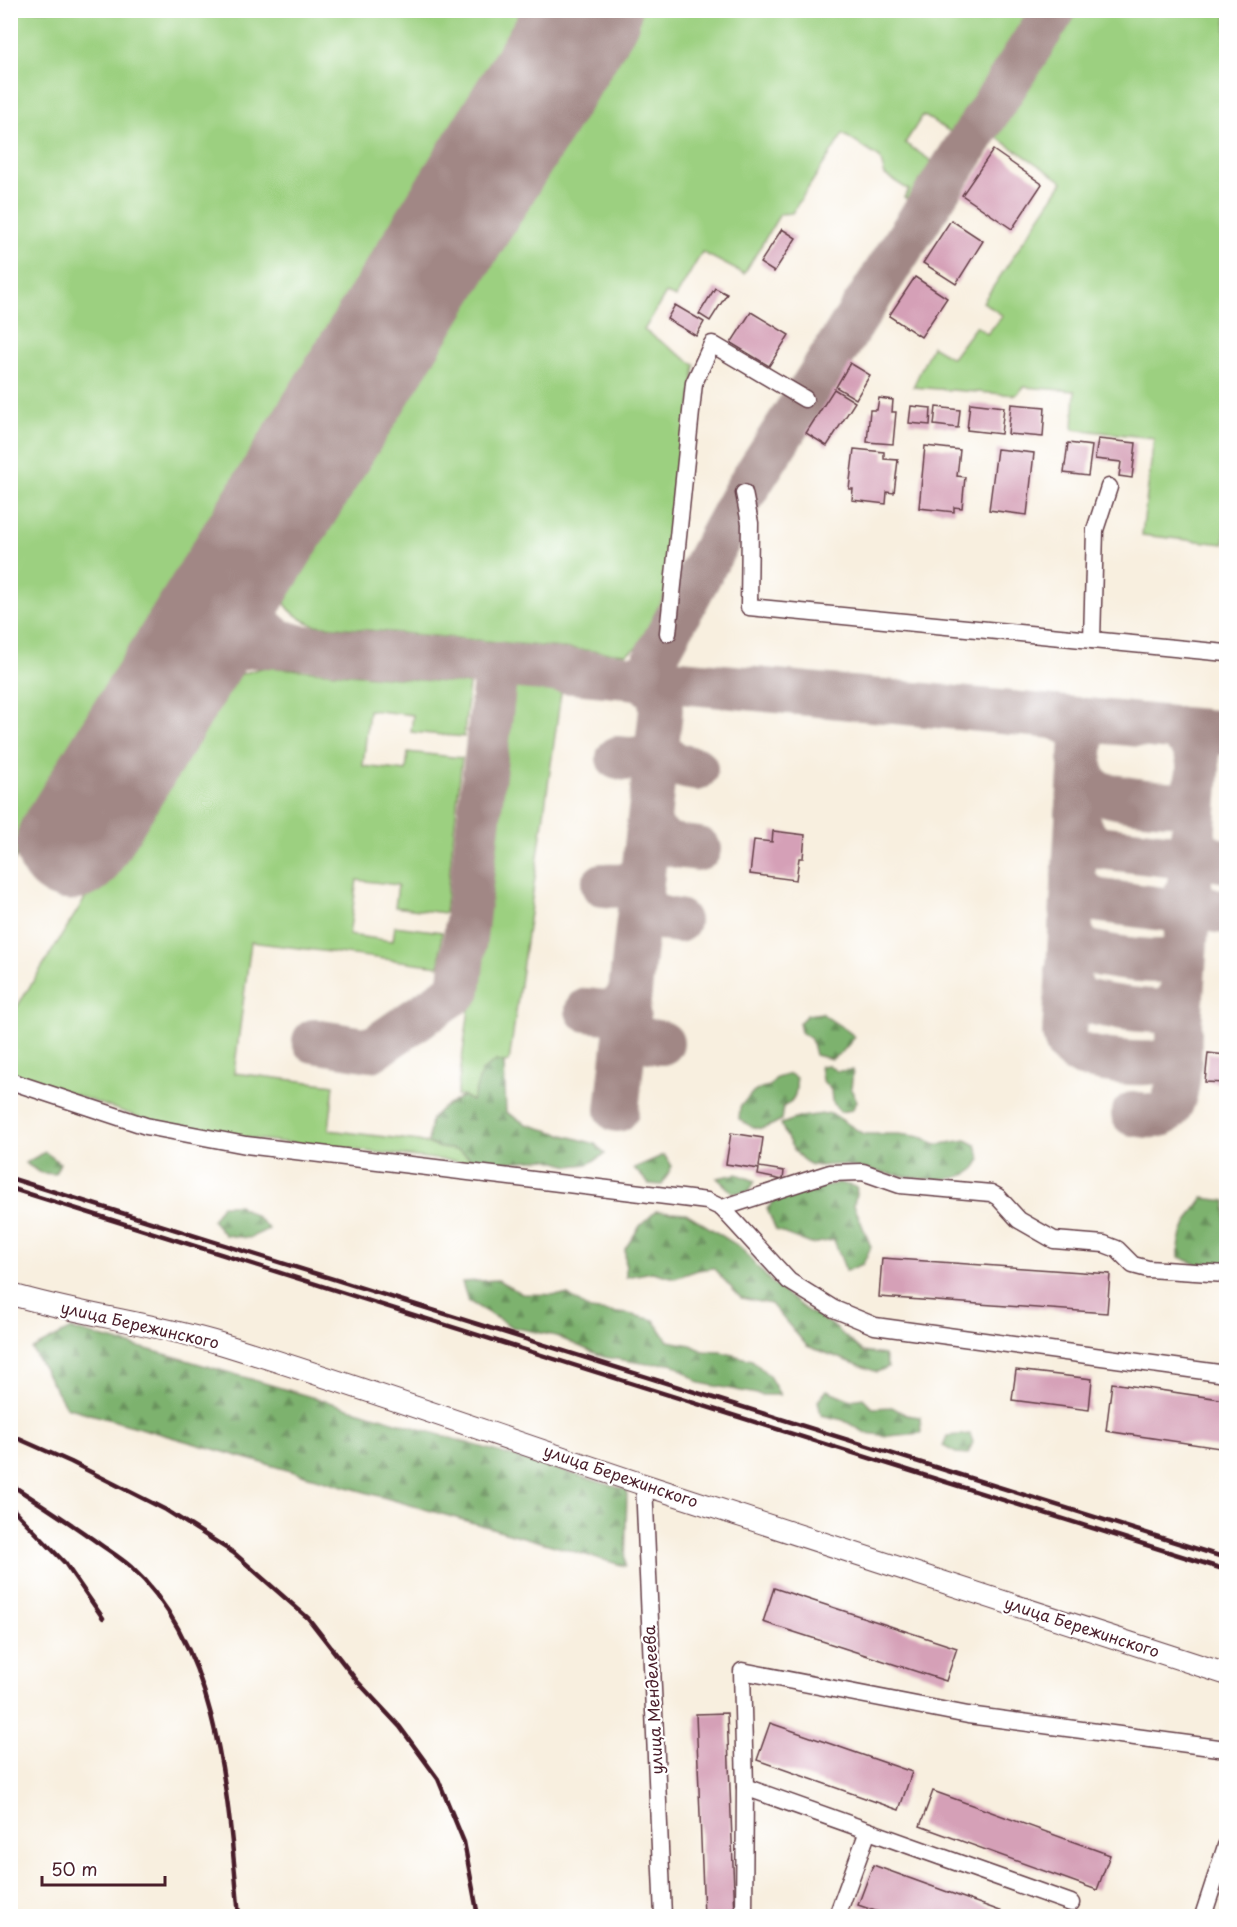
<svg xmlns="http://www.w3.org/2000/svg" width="1237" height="1927" font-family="'Playpen Sans',sans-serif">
	<defs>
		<pattern id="forest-firs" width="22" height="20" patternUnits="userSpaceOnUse" patternTransform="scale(1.5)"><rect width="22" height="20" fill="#7db26e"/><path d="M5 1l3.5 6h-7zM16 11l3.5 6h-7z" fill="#68905b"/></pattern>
	</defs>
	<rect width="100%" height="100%" fill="#fff"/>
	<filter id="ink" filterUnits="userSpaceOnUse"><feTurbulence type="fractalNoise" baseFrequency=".0167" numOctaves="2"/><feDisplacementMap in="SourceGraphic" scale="12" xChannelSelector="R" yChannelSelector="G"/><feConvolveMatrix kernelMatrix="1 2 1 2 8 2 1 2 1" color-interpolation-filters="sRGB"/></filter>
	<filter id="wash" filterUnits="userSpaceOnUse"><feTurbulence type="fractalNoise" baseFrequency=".008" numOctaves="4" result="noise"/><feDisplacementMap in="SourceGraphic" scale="24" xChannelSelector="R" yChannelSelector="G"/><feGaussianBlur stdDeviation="1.35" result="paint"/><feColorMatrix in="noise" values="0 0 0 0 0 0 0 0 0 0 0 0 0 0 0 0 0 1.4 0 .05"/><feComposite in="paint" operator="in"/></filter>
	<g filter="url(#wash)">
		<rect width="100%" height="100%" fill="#f8efdf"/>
		<g fill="#9cd080" stroke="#737856" stroke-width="1.5">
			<path d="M11,10L539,11L11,865L10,11Z"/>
			<path d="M1021,10L1033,17L957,136L923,115L905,143L939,166L915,204L904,197L909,190L885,175L880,158L843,134L792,213L780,214L744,274L702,252L676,297L666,293L644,330L695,365L669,607L649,640L626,654L314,625C294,617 276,604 283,580L636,11Z"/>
			<path d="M1073,11H1226V512L1224,544L1142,535L1154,438L1073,429L1075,391L1024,387L1016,395L913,387L932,346L952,358L976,326L987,334L1003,316L983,302L1063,182L995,136Z"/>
			<path d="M265,667L469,684L464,737L411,732L413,715L369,710L363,766L406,771L408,752L462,758L445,913L395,907L398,885L357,880L349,935L393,941L395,926L442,932L439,966L251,942L234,1073L334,1085L329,1130L419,1141L441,1148L458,1150L480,1164L246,1138L147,1120L11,1073L10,1018L217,688C231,676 247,672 265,667Z"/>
			<path d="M514,683L562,686L509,1062L504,1063L496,1061L472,1101L463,1096H457Z"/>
		</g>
		<g fill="url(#forest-firs)" stroke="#64684c" stroke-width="1.5">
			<path d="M822,1013C833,1023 845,1027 855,1037L843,1051L832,1059L815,1055L811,1039L801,1032L799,1023L807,1015Z"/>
			<path d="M496,1061L504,1063L506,1112L526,1124L595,1144L605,1154L588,1164L570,1166L546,1159L480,1164L458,1150L441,1148L428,1143L431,1119L441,1109L463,1096L472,1101L482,1071Z"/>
			<path d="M828,1065L837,1071L853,1070L851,1089L857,1101L852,1110L840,1112L832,1101L831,1090L822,1080L820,1066Z"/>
			<path d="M790,1074L796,1078C797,1092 796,1100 783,1107L781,1120C762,1131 757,1132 739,1119L740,1107L751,1094L761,1088L770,1086L776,1078Z"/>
			<path d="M831,1113L863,1134H898L922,1137L935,1145L966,1140L976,1145L981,1159C979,1163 976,1168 973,1170C945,1192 875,1169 842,1165C833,1164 819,1168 810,1164C796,1158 786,1137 781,1124L801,1117Z"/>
			<path d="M45,1152L60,1163L55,1174L41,1173L25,1163Z"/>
			<path d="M664,1155L672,1166L662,1185L649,1184L634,1168Z"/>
			<path d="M737,1174L755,1181L749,1192L733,1193L717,1178Z"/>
			<path d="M839,1183L857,1187L854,1205L871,1247L863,1264L846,1271L834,1240L811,1244L776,1230L767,1209L780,1194Z"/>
			<path d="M1203,1198L1226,1201V1264L1203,1267L1179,1257C1177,1234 1190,1216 1203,1198Z"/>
			<path d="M222,1205H238L257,1217L269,1229L249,1238L225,1235L212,1220Z"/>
			<path d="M656,1211L686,1213L740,1247L771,1282L806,1310L831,1324L863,1352L884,1355L888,1367L877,1372L807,1346L771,1304L741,1298L713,1268L698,1270L675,1278L652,1272L626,1277L625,1249L640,1226Z"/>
			<path d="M498,1280L522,1294L568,1295L590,1310L628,1314L654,1320L668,1341L691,1345L703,1351L721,1352L752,1360L769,1376L780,1395H762L700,1383L672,1363L648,1364L604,1357L556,1336L512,1327L468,1301L462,1282Z"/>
			<path d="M71,1329L176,1357L627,1490L625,1566L66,1407L32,1349Z"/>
			<path d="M827,1390L851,1400L863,1398L873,1408L892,1407L906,1415L920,1417L921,1433L888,1436L866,1433L843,1420L821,1415L818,1401Z"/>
			<path d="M970,1434L973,1442L968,1454L956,1453L943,1446L947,1436Z"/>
		</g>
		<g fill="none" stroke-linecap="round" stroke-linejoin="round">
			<g stroke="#a18785" stroke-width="44">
				<path d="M251,552C249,559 247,567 246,575C244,598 256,628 278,640C284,643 293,644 300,647"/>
				<path d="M178,670L223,652L250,646L305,647L1226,733"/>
				<path d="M650,678L656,656L744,493L1054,10"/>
				<path d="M1058,718L1078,728L1082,739L1064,1033C1065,1041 1068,1047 1076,1052C1089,1061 1154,1068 1167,1059C1177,1053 1178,1036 1180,1025L1198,770C1199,749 1190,736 1171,728"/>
				<path d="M658,744C665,762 677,766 696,769"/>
				<path d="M618,758C634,760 649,760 658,744"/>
				<path d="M1080,762C1082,773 1085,784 1095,790C1105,798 1164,804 1179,803C1191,798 1194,790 1197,778"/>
				<path d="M1077,814C1079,829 1084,840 1099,847L1175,856C1187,851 1191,843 1193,831"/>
				<path d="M649,823C660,847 675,846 699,849"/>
				<path d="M1193,831C1196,852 1206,859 1226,861"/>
				<path d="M1073,875L1080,890L1094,900L1163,909C1180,909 1185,899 1189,884"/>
				<path d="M1189,884C1195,908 1204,910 1226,912"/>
				<path d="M603,885C620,887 634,887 643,870"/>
				<path d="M641,894C646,916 657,918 678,921"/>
				<path d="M1070,925C1071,934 1076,944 1083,949C1093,956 1161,965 1172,959C1181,955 1184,946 1186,936"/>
				<path d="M1067,971C1069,982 1072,993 1082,999C1093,1006 1151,1012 1165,1011L1176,1004L1181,991"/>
				<path d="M587,1010C608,1013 621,1014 630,991"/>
				<path d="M628,1012C630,1038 639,1039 662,1043"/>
				<path d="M314,1041L371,1050L459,990L497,663"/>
				<path d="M617,1110L661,710L659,694L642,678"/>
				<path d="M1133,1114C1142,1115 1152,1118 1161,1115C1183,1105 1179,1052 1180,1030"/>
			</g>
			<path stroke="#a18785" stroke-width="111" d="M71,845L586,10"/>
		</g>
		<g id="blocks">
			<g fill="#d5a0b7">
				<path d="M993,150L1042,184L1012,229L962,195Z"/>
				<path d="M951,220L983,241L956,284L923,263Z"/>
				<path d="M782,229L796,238L774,272L760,263Z"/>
				<path d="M915,277L947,298L921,337L889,316Z"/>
				<path d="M715,288L727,294L710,321L699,314Z"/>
				<path d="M675,305L704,322L696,336L667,319Z"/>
				<path d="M751,312L789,335L769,366L731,343Z"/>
				<path d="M850,363L870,375L856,399L836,387Z"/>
				<path d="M834,389L855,402L827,446L806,433Z"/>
				<path d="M879,398L893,400L892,412H896L893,444L867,442L870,410H877Z"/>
				<path d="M970,403L1004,407L1001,434L967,430Z"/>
				<path d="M1011,404L1045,407L1043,437L1008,434Z"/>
				<path d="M911,406L931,408L930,425L909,423Z"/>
				<path d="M936,407L960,410L958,428L934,425Z"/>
				<path d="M1098,439L1136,443L1132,478L1119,476L1121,462L1095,459Z"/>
				<path d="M1068,443L1092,446L1088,476L1064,473Z"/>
				<path d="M925,446L960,450L957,476L965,477L962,508L954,507V512L919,508Z"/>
				<path d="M854,449L884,452V459L898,460L894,493L887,492L886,504L852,500L853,489H849Z"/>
				<path d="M997,449L1034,453L1027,515L989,510Z"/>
				<path d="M773,831L805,835L803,858H799L796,880L750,874L754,840L772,842Z"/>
				<path d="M1208,1053L1226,1055V1083L1205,1082Z"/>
				<path d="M731,1133L763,1138L759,1167L784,1171L783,1180L758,1175L759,1169L726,1164Z"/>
				<path d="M882,1258L1110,1274L1107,1313L879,1297Z"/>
				<path d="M1016,1370L1092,1379L1089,1410L1012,1400Z"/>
				<path d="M1112,1383L1226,1400V1449L1106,1431Z"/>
				<path d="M774,1588L957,1648L946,1681L763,1622Z"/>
				<path d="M727,1713L735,1916H704L696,1714Z"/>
				<path d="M770,1723L912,1772L899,1810L757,1760Z"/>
				<path d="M933,1791L1110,1855L1097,1890L920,1826Z"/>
				<path d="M873,1865L1014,1916H890L858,1905Z"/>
			</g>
		</g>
	</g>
	<g filter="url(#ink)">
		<use href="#blocks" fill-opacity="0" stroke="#643e46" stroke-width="1.5"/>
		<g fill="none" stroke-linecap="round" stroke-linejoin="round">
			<defs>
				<g id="minor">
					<path d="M744,493L750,523L749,607L1226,653"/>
					<path d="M668,633L694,383L712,344L805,399"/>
					<path d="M1092,640L1095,530L1109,487"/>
					<path d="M10,1081L146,1126L246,1145L707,1201L722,1208L830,1173L863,1172L900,1185L991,1193L998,1197L1019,1220L1054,1240L1104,1244L1117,1249L1133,1265L1148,1269L1226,1274"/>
					<path d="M722,1208L789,1281L834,1309L875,1326L1226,1374"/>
					<path d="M644,1484L663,1916"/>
					<path d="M745,1787L1071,1903"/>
					<path d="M744,1916L745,1787L742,1671L968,1715L1226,1749"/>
					<path d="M837,1916L868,1831"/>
					<path d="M1203,1916L1226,1846"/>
				</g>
				<path id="major" d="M10,1294C80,1315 153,1323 222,1344C365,1388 506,1439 648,1486C840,1549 1034,1611 1226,1674"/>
			</defs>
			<use href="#minor" stroke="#643e46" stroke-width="19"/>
			<use href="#major" stroke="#643e46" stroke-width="23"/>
			<use href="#minor" stroke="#fff" stroke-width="16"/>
			<use href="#major" stroke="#fff" stroke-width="21"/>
			<g stroke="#4a1f2b" stroke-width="4.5">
				<path d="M10,1178L1226,1558"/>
				<path d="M10,1188L1226,1570"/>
				<path d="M10,1435L71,1462L166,1510L234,1553L308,1618L357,1681L400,1727L438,1779L464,1842L478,1916"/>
				<path d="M10,1484C41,1504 72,1524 101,1545C111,1552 122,1559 131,1567C221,1649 228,1803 239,1916"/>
				<path d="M10,1506L65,1563L103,1618"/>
			</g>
		</g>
	</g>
	<g text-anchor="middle" stroke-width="4.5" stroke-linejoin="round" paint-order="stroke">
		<g font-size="16" fill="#4a1f2b" stroke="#fff">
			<text transform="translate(140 1325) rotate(13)" y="6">улица Бережинского</text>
			<text transform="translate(621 1476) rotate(19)" y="6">улица Бережинского</text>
			<text transform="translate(1082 1627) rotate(18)" y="6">улица Бережинского</text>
			<text transform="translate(653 1700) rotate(-93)" y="6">улица Менделеева</text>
		</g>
	</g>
	<rect width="1237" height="1927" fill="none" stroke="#fff" stroke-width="36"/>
	<path d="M42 1876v9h123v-9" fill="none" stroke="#4a1f2b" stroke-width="3"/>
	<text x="51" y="1876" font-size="18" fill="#4a1f2b" stroke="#ffffff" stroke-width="4.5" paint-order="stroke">50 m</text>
</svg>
